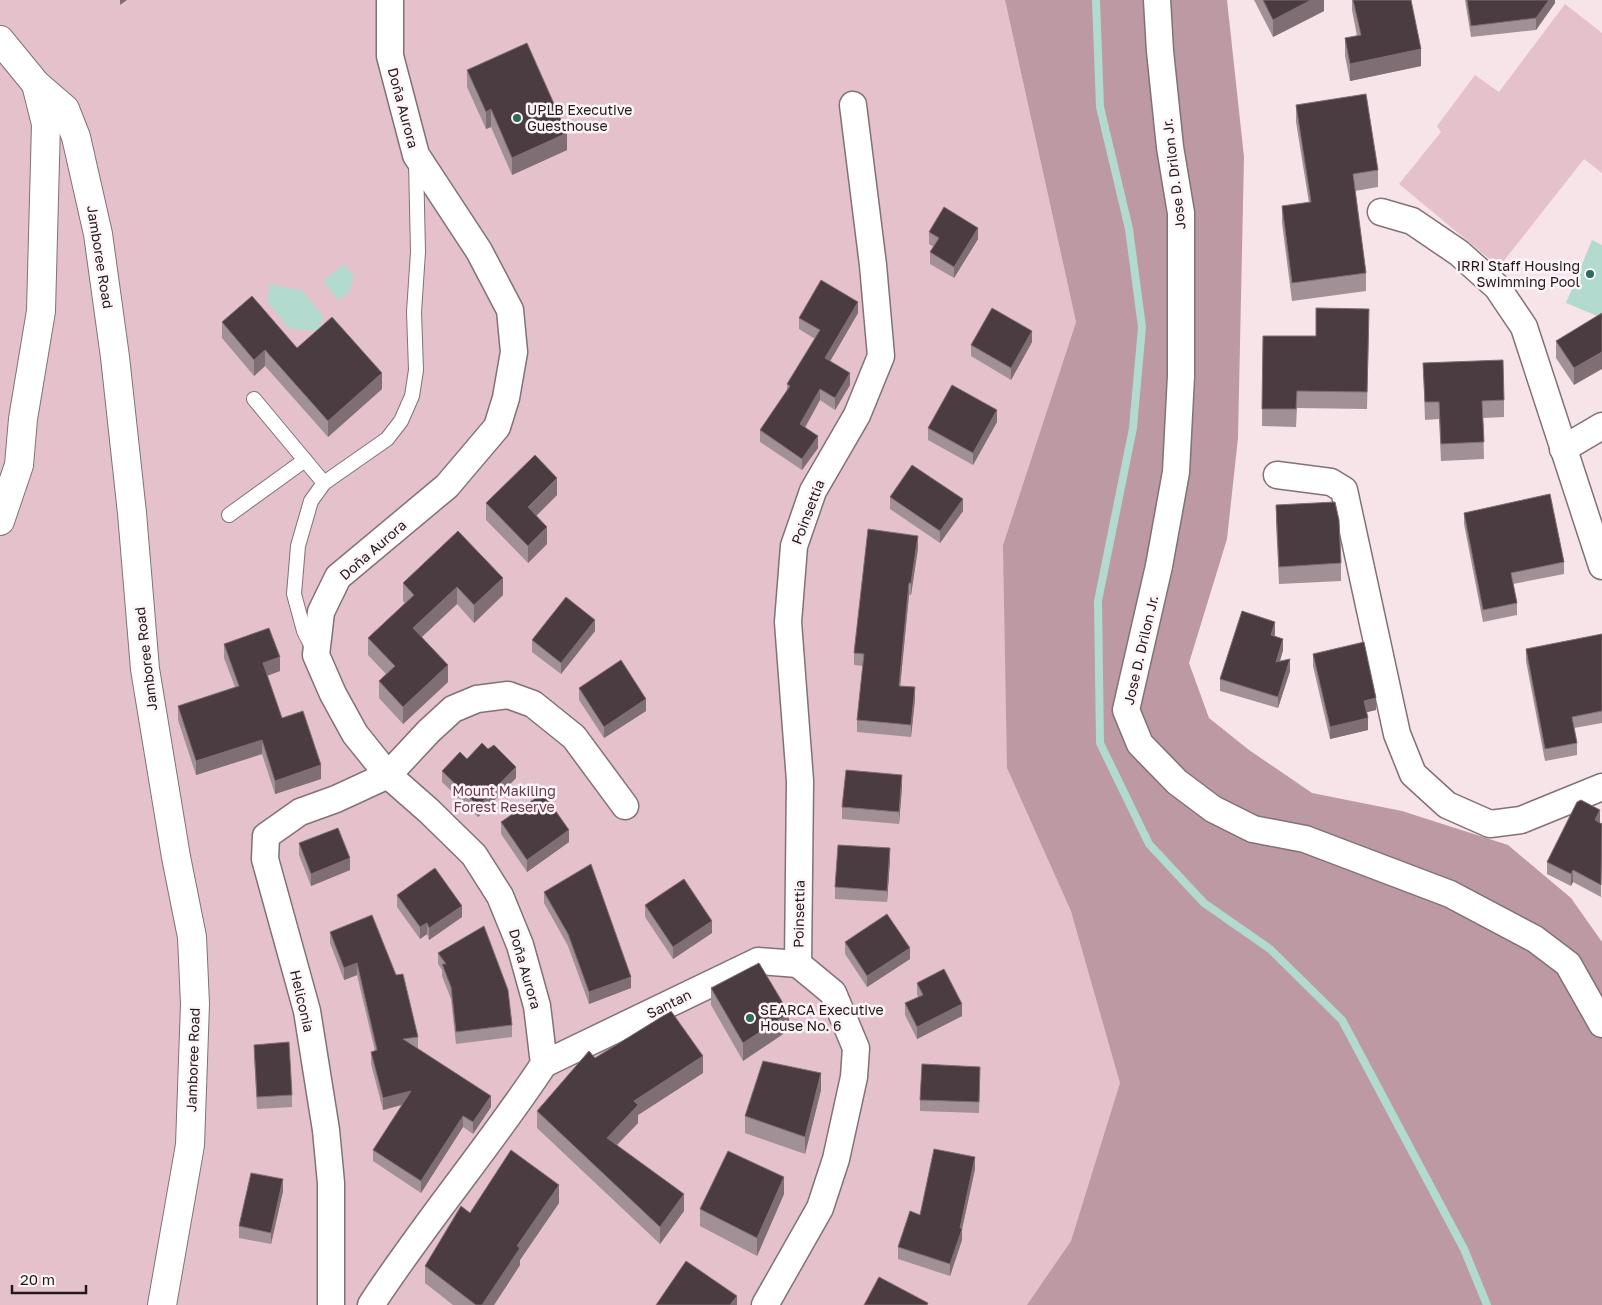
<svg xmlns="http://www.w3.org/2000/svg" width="1602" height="1305" font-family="'Golos Text',sans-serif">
	<rect width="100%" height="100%" fill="#f7e4e9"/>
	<g fill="#e5c1cb">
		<path d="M0,0H1005L1076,322L1003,545L1405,1305H0Z"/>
		<path d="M1565,4L1602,33V173L1584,159L1499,267L1399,184L1441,132L1437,126L1475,75L1499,92Z"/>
	</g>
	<path fill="#bc99a3" d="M1005,0H1227L1244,157L1238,438L1227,539L1189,663L1209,718L1249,750L1312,793L1402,811L1508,845L1571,898L1602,942V1305H1027L1071,1241L1120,1083L1071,911L1007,768L1003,545L1076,322Z"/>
	<g fill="#b3dace">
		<path d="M1592,240L1602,245V318L1566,303Z"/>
		<path d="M344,264L354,276L349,293L338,300L323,281Z"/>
		<path d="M270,284L303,291L323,316L319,331L290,329L267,302Z"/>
	</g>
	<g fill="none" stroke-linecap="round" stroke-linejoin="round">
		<path stroke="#b3dace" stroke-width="8" d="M1096,0L1100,107L1129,229L1142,327L1133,428L1098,601L1100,743L1149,844L1204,903L1270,949L1342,1020L1464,1249L1487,1305"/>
		<defs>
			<g id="service">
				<path d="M254,399L324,483"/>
				<path d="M229,515L305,460"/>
				<path d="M313,649L304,631L294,594L298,546L311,501L324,483L387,439L401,421L412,396L416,370L414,312L418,252L416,161"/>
			</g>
			<g id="minor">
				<path d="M1157,0L1160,51L1170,147L1181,213V376L1176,472L1159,566L1126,710L1140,744L1177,782L1213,809L1253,829L1305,839L1450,894L1535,939L1568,964L1602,1024"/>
				<path d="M1381,212L1412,221L1459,253L1497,287L1524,327L1602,566"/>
				<path d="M1563,449L1602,426"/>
				<path d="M1277,475L1331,482L1344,490L1397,734L1413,774L1447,805L1490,824L1521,820L1602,787"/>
				<path d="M798,964L800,781L788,622L794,546L813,491L857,415L881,356L873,265L853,105"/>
				<path d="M544,1064L758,961L798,964"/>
				<path d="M331,1305V1183L326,1130L307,1011L265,859L266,836L300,812L336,799L388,775L429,731L453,709L477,699L508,695L533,704L574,737L625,806"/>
				<path d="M371,1305C425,1222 489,1147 544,1064L537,1006L520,945L500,896L474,855L429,811L388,775L355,734L333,694L316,655L321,612L338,577L447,486L497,427L506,398L514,352L510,310L479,251L416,155L390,56V0"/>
				<path d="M765,1305L820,1208L836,1159L854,1077L856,1048L833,993L798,964"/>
			</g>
			<path id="tertiary" d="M0,521L19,465L23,419L41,311L46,124L36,84"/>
			<path id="secondary" d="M0,40L36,84L65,109L76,137L98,234L115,357L132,513L145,669L176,857L192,937L195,1004L190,1145L162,1305"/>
		</defs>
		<use href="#service" stroke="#827176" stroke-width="16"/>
		<use href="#minor" stroke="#827176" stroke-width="29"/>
		<use href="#tertiary" stroke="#827176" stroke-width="30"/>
		<use href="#secondary" stroke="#827176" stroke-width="30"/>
		<use href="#service" stroke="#fff" stroke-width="14"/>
		<use href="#minor" stroke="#fff" stroke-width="26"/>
		<use href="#tertiary" stroke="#fff" stroke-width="28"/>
		<use href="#secondary" stroke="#fff" stroke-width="28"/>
	</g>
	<g fill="#a19095">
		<path d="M1254,0H1324V11L1273,37Z"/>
		<path d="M1352,0H1411L1421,66L1350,81L1345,56V38L1357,36L1352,10Z"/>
		<path d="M1465,0H1555V3L1536,30L1471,37Z"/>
		<path d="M467,70L567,150L512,175L491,127L486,129L467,87Z"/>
		<path d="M1296,105L1378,170V187L1355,191L1366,273V291L1292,301L1282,223V206L1309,203L1296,122Z"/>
		<path d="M929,232L978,239L954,278L930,264V252L934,247L929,244Z"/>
		<path d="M858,313L830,361L850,385L835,410L820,400L805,428L818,448L802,470L760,442V430L787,391V384L815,339L799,329V318Z"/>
		<path d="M1602,313L1574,385L1556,358V341Z"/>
		<path d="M222,322L297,348L382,389L328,437L265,366L254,376L222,338Z"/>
		<path d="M1369,326L1367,409L1297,408L1296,427L1262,426L1263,336H1316Z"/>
		<path d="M1032,342L1011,380L971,356V345Z"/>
		<path d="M1423,363L1504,400V417L1483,418L1484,459L1441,461L1439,419L1425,420Z"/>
		<path d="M997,422L973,465L928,440V428Z"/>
		<path d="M557,495L536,516L547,544L528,563L486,520V503Z"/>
		<path d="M890,497L963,511L940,543L890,509Z"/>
		<path d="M1276,505L1341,563V581L1279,584L1276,523Z"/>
		<path d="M1464,513L1564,562V574L1513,584L1517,603V615L1483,622L1464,524Z"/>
		<path d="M458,531L503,595L474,623L457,604L422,637L448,682L403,724L379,698V681L386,674L368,655V638L405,603L403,601V583Z"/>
		<path d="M918,548L911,595H909L900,686L915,699L911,737L857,732V720L863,666L854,665V653Z"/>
		<path d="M595,631L561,674L532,652V640Z"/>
		<path d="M1275,634V636L1283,650L1280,661L1290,671L1278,708L1220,691V679Z"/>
		<path d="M1602,634V723L1574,728L1577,743V755L1545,761L1526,661V649Z"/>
		<path d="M224,644L280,671L267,676L282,718L321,779L275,794L262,754L196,775L178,720V706L235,687L224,658Z"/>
		<path d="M1313,654L1376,710L1366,712L1368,730L1330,739L1313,666Z"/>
		<path d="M579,688L646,711L604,738L579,700Z"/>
		<path d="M488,749L516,778L478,817L442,782V771Z"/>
		<path d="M902,787L899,824L842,819V807Z"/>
		<path d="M501,822L569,842L527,872L501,834Z"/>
		<path d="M1600,822V823L1602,824L1601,897L1573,882L1571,886L1547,874V862Z"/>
		<path d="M299,843L350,870L311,886L299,855Z"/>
		<path d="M890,860L887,902L835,899V887Z"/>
		<path d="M544,892L631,988L589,1004L568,946L544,903Z"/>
		<path d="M397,895L462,917L429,940L427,934L420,939L397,907Z"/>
		<path d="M645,905L712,933L673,959L645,917Z"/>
		<path d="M330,932L418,1037V1049L491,1107L473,1134L463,1127L421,1193L373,1161V1150L402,1105L383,1110L371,1064V1052L375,1051L357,975L344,980L330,943Z"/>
		<path d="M845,942L910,959L867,987L845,954Z"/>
		<path d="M438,953L512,1025V1037L456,1044L451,999L442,976V970L438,964Z"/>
		<path d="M917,983L962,1016L917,1039L905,1015V1003L918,997L917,994Z"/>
		<path d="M711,988L789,1030L743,1061L711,1005Z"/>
		<path d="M254,1045L292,1095V1107L257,1109L254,1056Z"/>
		<path d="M595,1058L703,1073L638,1115V1123L617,1145L684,1211L660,1244L537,1128V1111Z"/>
		<path d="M980,1078L979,1113L920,1111V1100Z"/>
		<path d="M821,1090L805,1154L745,1133V1116Z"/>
		<path d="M975,1169L962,1229V1240L950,1276L898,1259V1247L920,1215Z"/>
		<path d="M283,1191L271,1244L239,1238V1226Z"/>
		<path d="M784,1194L757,1256L700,1226V1209Z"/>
		<path d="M559,1203L520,1260V1265L494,1305H453L425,1283V1266L470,1213Z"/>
	</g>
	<g fill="#7f6e73">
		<path d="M120,0H127L120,5Z"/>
		<path d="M1311,0H1324V11L1273,37V20Z"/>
		<path d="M1549,0H1555V3L1536,30V18Z"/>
		<path d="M1421,49V66L1350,81V64Z"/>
		<path d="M491,109V127L486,129V112Z"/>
		<path d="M567,133V150L512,175V158Z"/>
		<path d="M978,228V239L954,278V267Z"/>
		<path d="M858,302V313L825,370V358Z"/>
		<path d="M1032,331V342L1011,380V368Z"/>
		<path d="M265,350V366L254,376V360Z"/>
		<path d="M1602,352V369L1574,385V368Z"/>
		<path d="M382,373V389L328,437V421Z"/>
		<path d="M850,373V385L835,410V398Z"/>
		<path d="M820,389V400L800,436V424Z"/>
		<path d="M997,410V422L973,465V453Z"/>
		<path d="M818,436V448L802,470V459Z"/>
		<path d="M557,478V495L528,524V507Z"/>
		<path d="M963,499V511L940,543V531Z"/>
		<path d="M547,527V544L528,563V546Z"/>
		<path d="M918,536V548L911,595V583Z"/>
		<path d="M503,578V595L474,623V605Z"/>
		<path d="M909,583V595L899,698V686Z"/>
		<path d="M457,587V604L413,645V628Z"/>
		<path d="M595,620V631L561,674V663Z"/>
		<path d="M1275,622V634L1271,646V635Z"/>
		<path d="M1283,639V650L1276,674V662Z"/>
		<path d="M280,657V671L263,677V663Z"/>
		<path d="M1290,659V671L1278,708V697Z"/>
		<path d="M448,665V682L403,724V707Z"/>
		<path d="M915,687V699L911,737V725Z"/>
		<path d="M1376,698V710L1364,713V701Z"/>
		<path d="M646,699V711L604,738V727Z"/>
		<path d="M1368,718V730L1330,739V727Z"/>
		<path d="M262,740V754L196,775V761Z"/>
		<path d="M321,765V779L275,794V781Z"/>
		<path d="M516,767V778L478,817V806Z"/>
		<path d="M902,775V787L899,824V812Z"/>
		<path d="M1600,810V822L1595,832V820Z"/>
		<path d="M569,830V842L527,872V860Z"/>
		<path d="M890,848V860L887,902V891Z"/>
		<path d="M350,858V870L311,886V874Z"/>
		<path d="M1573,870V882L1571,886V874Z"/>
		<path d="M462,906V917L429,940V928Z"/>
		<path d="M712,921V933L673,959V947Z"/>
		<path d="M427,923V934L420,939V927Z"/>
		<path d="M910,948V959L867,987V976Z"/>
		<path d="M357,963V975L344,980V968Z"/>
		<path d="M631,977V988L589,1004V992Z"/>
		<path d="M962,1004V1016L917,1039V1027Z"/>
		<path d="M789,1013V1030L743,1061V1043Z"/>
		<path d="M703,1056V1073L638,1115V1123L607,1155V1138L634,1101Z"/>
		<path d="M821,1073V1090L805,1154V1137Z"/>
		<path d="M411,1091V1102L383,1110V1098Z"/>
		<path d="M491,1096V1107L473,1134V1122Z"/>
		<path d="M463,1116V1127L421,1193V1181Z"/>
		<path d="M975,1157V1169L962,1229V1240L950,1276V1264L960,1228Z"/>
		<path d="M784,1177V1194L757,1256V1238Z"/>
		<path d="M283,1179V1191L271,1244V1233Z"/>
		<path d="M559,1185V1203L520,1260V1265L494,1305H482L517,1246Z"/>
		<path d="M684,1194V1211L660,1244V1227Z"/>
		<path d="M737,1296V1305H730Z"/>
	</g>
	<g fill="#4b3c41" stroke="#7f6e73">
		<path d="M1263,0H1311L1273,20Z"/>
		<path d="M1353,0H1411L1421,49L1350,64L1345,38L1361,35Z"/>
		<path d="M1467,0H1549L1536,18L1471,26Z"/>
		<path d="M527,43L567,133L512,158L491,109L486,112L467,70Z"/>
		<path d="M1366,94L1378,170L1353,174L1366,273L1292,283L1282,206L1311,202L1296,105Z"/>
		<path d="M944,207L978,228L954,267L930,252L939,238L929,232Z"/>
		<path d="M821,280L858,302L825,358L850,373L835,398L820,389L800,424L818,436L802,459L760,430L790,386L787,384L820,330L799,318Z"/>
		<path d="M252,296L297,348L332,317L382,373L328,421L265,350L254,360L222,322Z"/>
		<path d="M992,308L1032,331L1011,368L971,345Z"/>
		<path d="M1316,308L1369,309L1367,392L1297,391L1296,409H1262L1263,336H1316Z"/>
		<path d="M1602,313V352L1574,368L1556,341Z"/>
		<path d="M1503,360L1504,400L1482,401L1484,442L1441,444L1439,402H1425L1423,363Z"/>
		<path d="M952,385L997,410L973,453L928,428Z"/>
		<path d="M535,455L557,478L528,507L547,527L528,546L486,503Z"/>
		<path d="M912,465L963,499L940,531L890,497Z"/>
		<path d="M1550,494L1564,562L1511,573L1517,603L1483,610L1464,513Z"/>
		<path d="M1335,502L1339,520L1341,563L1279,567L1276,505Z"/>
		<path d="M868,529L918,536L911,583H909L899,686L915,687L911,725L857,720L864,654L854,653Z"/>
		<path d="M458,531L503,578L474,605L457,587L413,628L448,665L403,707L379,681L395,666L368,638L414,595L403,583Z"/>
		<path d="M566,597L595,620L561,663L532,640Z"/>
		<path d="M1242,611L1275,622L1271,635L1283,639L1276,662L1290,659L1278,697L1220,679Z"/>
		<path d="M269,628L280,657L263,663L282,718L303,711L321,765L275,781L262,740L196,761L178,706L239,686L224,644Z"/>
		<path d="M1602,634V711L1572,717L1577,743L1545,749L1526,649Z"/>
		<path d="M1364,642L1376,698L1364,701L1368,718L1330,727L1313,654Z"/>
		<path d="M621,660L646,699L604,727L579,688Z"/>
		<path d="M482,743L488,749L494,745L516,767L478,806L442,771L460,752L467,759Z"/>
		<path d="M846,770L902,775L899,812L842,807Z"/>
		<path d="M543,793L569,830L527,860L501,822Z"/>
		<path d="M1581,800L1600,810L1595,820L1602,824L1601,885L1573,870L1571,874L1547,862L1577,802Z"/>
		<path d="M338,828L350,858L311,874L299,843Z"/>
		<path d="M838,845L890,848L887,891L835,887Z"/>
		<path d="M591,864L631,977L589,992L568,934L544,892Z"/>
		<path d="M435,868L462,906L429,928L427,923L420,927L397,895Z"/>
		<path d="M684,879L712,921L673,947L645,905Z"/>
		<path d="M887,914L910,948L867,976L845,942Z"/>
		<path d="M372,915L396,975L403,974L418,1037L403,1039L491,1096L473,1122L463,1116L421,1181L373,1150L411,1091L383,1098L371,1052L377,1050L357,963L344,968L330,932Z"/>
		<path d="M484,926L508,990L512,1025L456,1032L451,987L442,964H446L438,953Z"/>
		<path d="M759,963L789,1013L743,1043L711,988Z"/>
		<path d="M944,969L962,1004L917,1027L905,1003L923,995L917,983Z"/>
		<path d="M671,1011L703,1056L634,1101L638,1105L607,1138L684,1194L660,1227L537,1111L589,1051L595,1058Z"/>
		<path d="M289,1042L292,1095L257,1097L254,1045Z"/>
		<path d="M763,1061L821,1073L805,1137L745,1116Z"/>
		<path d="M922,1064L980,1067L979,1102L920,1100Z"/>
		<path d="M934,1149L975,1157L960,1228L962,1229L950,1264L898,1247L910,1211L920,1215Z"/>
		<path d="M511,1150L559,1185L517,1246L520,1248L482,1305H476L425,1266L461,1206L470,1213Z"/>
		<path d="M728,1151L784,1177L757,1238L700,1209Z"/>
		<path d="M251,1173L283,1179L271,1233L239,1226Z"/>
		<path d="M686,1261L737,1296L730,1305H656Z"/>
		<path d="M879,1277L928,1303L927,1305H864Z"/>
	</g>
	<g fill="#2b6c5c" stroke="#fff4f7" stroke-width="2">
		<circle cx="517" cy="118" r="5"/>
		<circle cx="1590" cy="274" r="5"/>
		<circle cx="750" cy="1018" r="5"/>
	</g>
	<g text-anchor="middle" stroke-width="5" stroke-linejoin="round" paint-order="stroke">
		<g font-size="14" fill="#201a1b" stroke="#fff4f7">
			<text transform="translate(403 108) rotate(75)" y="5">Doña Aurora</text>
			<text transform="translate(1174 174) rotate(-97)" y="5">Jose D. Drilon Jr.</text>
			<text transform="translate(100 257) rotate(81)" y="5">Jamboree Road</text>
			<text transform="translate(808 512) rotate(-69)" y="5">Poinsettia</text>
			<text transform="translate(373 550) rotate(-41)" y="5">Doña Aurora</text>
			<text transform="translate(1141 650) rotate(-77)" y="5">Jose D. Drilon Jr.</text>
			<text transform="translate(146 659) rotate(-97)" y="5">Jamboree Road</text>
			<text transform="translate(799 914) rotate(-89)" y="5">Poinsettia</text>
			<text transform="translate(525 969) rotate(74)" y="5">Doña Aurora</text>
			<text transform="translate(302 1001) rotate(77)" y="5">Heliconia</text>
			<text transform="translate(669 1004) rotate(-26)" y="5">Santan</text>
			<text transform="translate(193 1060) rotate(-88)" y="5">Jamboree Road</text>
		</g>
		<g font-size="14" fill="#201a1b" stroke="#fff4f7" text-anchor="start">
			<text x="527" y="115">UPLB Executive<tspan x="527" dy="16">Guesthouse</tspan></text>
			<text x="1580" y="271" text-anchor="end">IRRI Staff Housing<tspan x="1580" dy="16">Swimming Pool</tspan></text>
			<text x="760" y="1015">SEARCA Executive<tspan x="760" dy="16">House No. 6</tspan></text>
		</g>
		<g font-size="14" fill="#693849" stroke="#fff4f7">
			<text x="504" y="796">Mount Makiling<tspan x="504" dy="16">Forest Reserve</tspan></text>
		</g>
	</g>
	<path d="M12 1285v8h74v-8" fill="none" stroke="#201a1b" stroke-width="2.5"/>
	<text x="20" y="1285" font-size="15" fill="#201a1b" stroke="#fff4f7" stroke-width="4" paint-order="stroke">20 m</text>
</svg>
